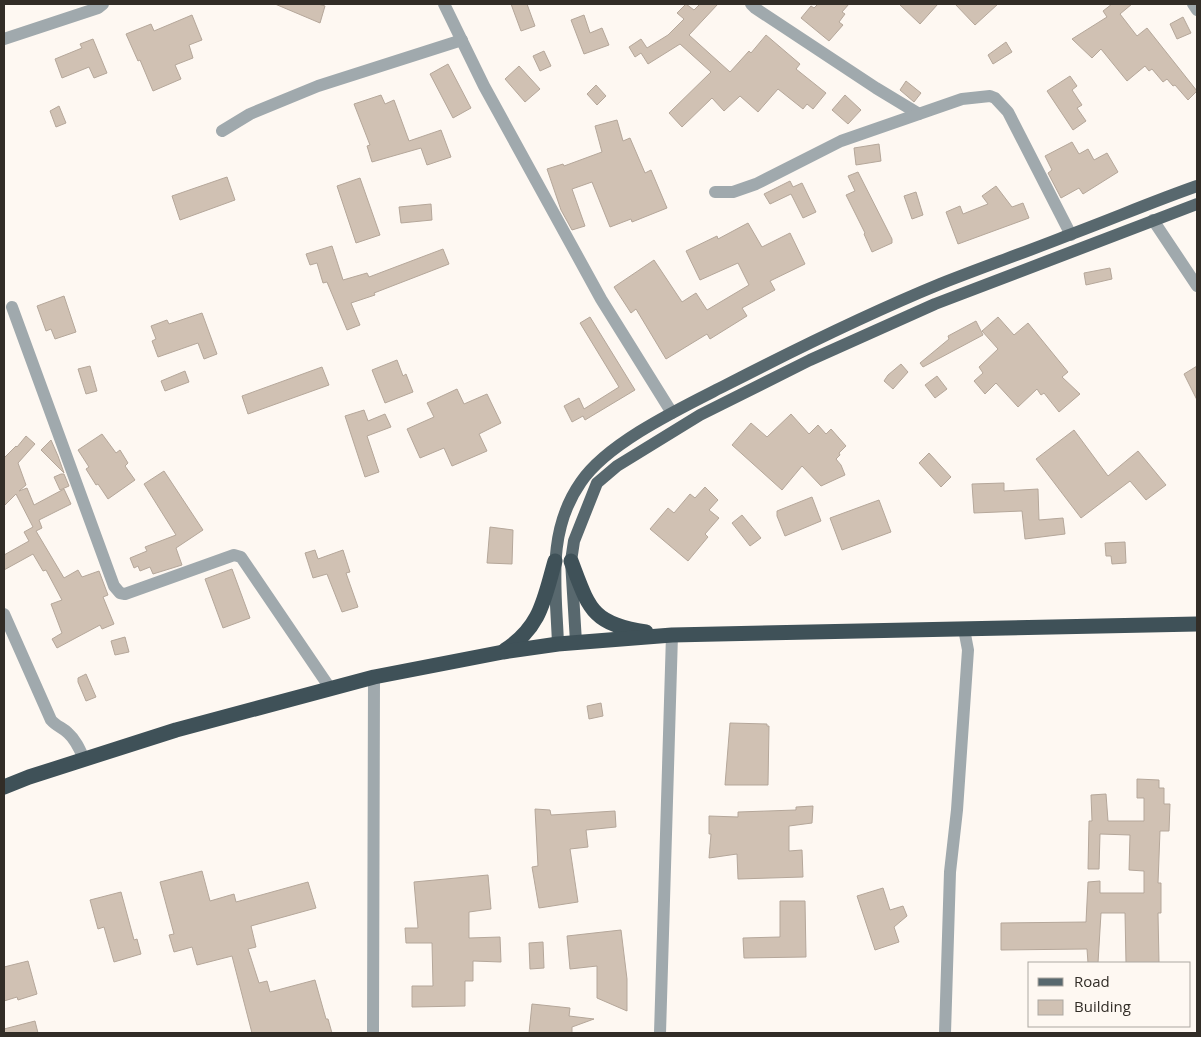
<svg xmlns="http://www.w3.org/2000/svg" width="1201" height="1037" font-family="'Open Sans',sans-serif">
	<rect width="100%" height="100%" fill="#fef8f2"/>
	<g fill="#d0c1b3" stroke="#b5a79a">
		<path d="M275,4H318L325,6L320,23Z"/>
		<path d="M511,4H527L535,26L521,31Z"/>
		<path d="M686,4L694,10L700,4H718L689,35L730,72L749,51L751,53L766,35L800,64L796,69L826,93L813,109L807,104L803,109L778,89L758,112L740,96L724,111L712,98L682,127L669,113L711,72L680,44L648,64L641,53L635,57L629,47L641,39L647,48L668,35L684,19L677,13Z"/>
		<path d="M818,4H849L842,12L845,14L839,22L843,25L829,41L801,18L811,6L814,8Z"/>
		<path d="M899,4H938L920,24Z"/>
		<path d="M955,4H998L975,25Z"/>
		<path d="M1112,4H1132L1120,14L1137,36L1147,28L1197,91L1188,100L1175,85L1173,86L1167,79L1163,82L1152,69L1149,71L1145,66L1127,81L1101,49L1092,58L1072,39L1107,17L1103,11Z"/>
		<path d="M192,15L202,40L189,45L193,58L175,65L181,79L153,91L140,60L138,61L126,34L151,24L154,31Z"/>
		<path d="M584,15L590,33L602,28L609,45L584,54L571,20Z"/>
		<path d="M1183,17L1191,33L1177,39L1170,24Z"/>
		<path d="M93,39L107,73L94,78L89,67L62,78L55,59L82,48L80,44Z"/>
		<path d="M1006,42L1012,52L993,64L988,55Z"/>
		<path d="M544,51L551,66L540,71L533,56Z"/>
		<path d="M448,64L471,108L453,118L430,74Z"/>
		<path d="M519,66L540,89L525,102L505,79Z"/>
		<path d="M1070,76L1077,86L1072,90L1082,105L1077,108L1086,121L1073,130L1047,91Z"/>
		<path d="M906,81L921,93L914,102L900,90Z"/>
		<path d="M596,85L606,96L597,105L587,94Z"/>
		<path d="M381,95L385,104L394,100L409,141L441,130L451,157L427,165L421,148L372,162L367,146L370,145L354,104Z"/>
		<path d="M845,95L861,110L848,124L832,110Z"/>
		<path d="M59,106L66,123L56,127L50,111Z"/>
		<path d="M617,120L623,141L630,138L645,173L651,170L667,208L632,222L631,219L610,227L592,182L572,189L585,226L572,230L561,210L547,169L563,164L564,166L602,152L595,126Z"/>
		<path d="M1072,142L1079,154L1088,149L1094,160L1107,153L1118,172L1083,194L1079,188L1061,198L1048,173L1052,170L1045,156Z"/>
		<path d="M879,144L881,161L856,165L854,148Z"/>
		<path d="M858,172L892,239V243L872,252L864,234L865,233L846,195L855,191L848,176Z"/>
		<path d="M227,177L235,200L180,220L172,196Z"/>
		<path d="M360,178L380,235L356,243L337,186Z"/>
		<path d="M790,181L793,187L802,183L816,212L803,218L791,194L770,204L764,194Z"/>
		<path d="M996,186L1012,207L1023,203L1029,218L958,244L946,212L960,206L963,214L988,204L982,196Z"/>
		<path d="M916,192L923,215L912,219L904,196Z"/>
		<path d="M431,204L432,220L401,223L399,207Z"/>
		<path d="M748,223L762,247L790,233L805,264L770,281L775,290L742,308L747,316L710,339L707,334L666,359L636,309L631,313L614,287L654,260L682,302L696,293L707,310L749,285L738,263L700,280L686,251L717,236L718,239Z"/>
		<path d="M332,246L343,280L367,273L369,277L443,249L449,264L374,293L375,295L351,303L360,325L347,330L327,282L323,283L317,263L310,265L306,254Z"/>
		<path d="M1110,268L1112,279L1086,285L1084,273Z"/>
		<path d="M64,296L76,332L55,339L51,329L46,331L37,306Z"/>
		<path d="M202,313L217,354L204,359L198,343L158,357L152,341L156,339L151,326L167,320L169,324Z"/>
		<path d="M590,317L635,390L585,420L583,416L572,422L564,406L579,398L584,409L619,387L580,323Z"/>
		<path d="M998,317L1014,335L1028,323L1068,372L1062,377L1080,394L1059,412L1044,393L1041,395L1037,389L1018,407L996,383L985,394L974,381L983,373L979,367L998,349L982,331Z"/>
		<path d="M976,321L983,335L923,367L920,363L949,339L948,336Z"/>
		<path d="M397,360L403,376L406,374L413,392L385,403L372,370Z"/>
		<path d="M901,364L908,372L893,389L884,381L888,375Z"/>
		<path d="M90,366L97,391L86,394L78,369Z"/>
		<path d="M1197,366V400L1184,374Z"/>
		<path d="M322,367L329,385L248,414L242,396Z"/>
		<path d="M185,371L189,382L165,391L161,381Z"/>
		<path d="M937,376L947,389L935,398L925,385Z"/>
		<path d="M457,389L464,404L487,394L501,423L479,434L487,451L452,466L444,448L420,458L407,429L434,417L427,403Z"/>
		<path d="M364,410L368,421L385,414L391,427L367,436L379,472L365,477L345,416Z"/>
		<path d="M791,414L809,434L818,425L826,434L831,429L846,446L839,453L840,455L836,459L841,465L845,475L821,486L802,466L782,490L732,445L751,423L767,437Z"/>
		<path d="M1074,430L1108,476L1138,451L1166,485L1146,500L1130,481L1081,518L1036,459Z"/>
		<path d="M102,434L116,453L120,450L128,463L125,466L135,480L108,499L98,484L96,485L86,469L89,467L78,450Z"/>
		<path d="M26,436L35,444L18,463L26,485L19,491L27,488L34,505L64,489L71,504L39,520L42,528L36,531L64,578L78,570L82,577L99,571L108,595L103,597L114,624L102,629L100,625L57,648L52,639L62,633L51,604L62,600L46,570L43,571L33,554L4,570V555L29,541L24,532L33,527L16,494L4,506V458L16,446L17,447Z"/>
		<path d="M51,440L58,456L64,473L41,450Z"/>
		<path d="M929,453L951,477L941,487L919,463Z"/>
		<path d="M164,471L203,530L176,548L182,565L153,574L150,567L140,571L138,566L134,568L130,558L147,551L145,547L176,535L144,484Z"/>
		<path d="M61,474H64L69,486L60,490L54,477Z"/>
		<path d="M1004,483V491L1038,489L1039,520L1063,518L1065,534L1025,539L1022,511L974,513L972,484Z"/>
		<path d="M705,487L718,500L709,510L719,518L705,534L708,537L688,561L650,529L668,508L674,513L690,494L695,498Z"/>
		<path d="M812,497L821,521L785,536L777,516V511Z"/>
		<path d="M879,500L891,532L842,550L830,518Z"/>
		<path d="M742,515L761,538L750,546L732,523Z"/>
		<path d="M490,527L513,530L512,564L487,563Z"/>
		<path d="M1125,542L1126,563L1112,564L1111,556H1106L1105,543Z"/>
		<path d="M315,550L318,559L343,550L350,572L346,573L358,607L342,612L327,574L313,578L305,553Z"/>
		<path d="M232,569L250,618L223,628L205,579Z"/>
		<path d="M125,637L129,652L115,655L111,641Z"/>
		<path d="M86,674L96,697L86,701L78,682V678Z"/>
		<path d="M601,703L603,716L589,719L587,706Z"/>
		<path d="M730,723L767,724V726H769L768,785H725Z"/>
		<path d="M1137,779L1159,780V788H1164V804H1170L1169,831H1160L1158,883H1161V913H1158L1159,963H1126L1125,913H1101L1098,963H1088L1087,949L1001,950V923L1086,922L1088,882L1100,881V893H1144V871L1129,870L1130,835L1100,834L1099,869H1088L1089,821H1092L1091,795L1106,794L1108,821H1144V798H1137Z"/>
		<path d="M813,806L812,823L789,826V851L802,850L803,877L738,879L737,854L709,858L711,834H709V816L738,817V812L796,810V807Z"/>
		<path d="M535,809L550,810L551,815L615,811L616,827L586,830L588,847L570,849L578,902L539,908L532,867L538,866Z"/>
		<path d="M202,871L210,901L234,894L236,902L308,882L316,908L251,926L256,947L248,949L259,983L267,981L270,992L315,980L326,1019H328L332,1033H252L232,956L197,965L192,947L174,952L169,935L174,934L160,882Z"/>
		<path d="M488,875L491,909L469,912V938L500,937L501,962L473,961V981H465V1006L412,1007V986H433L432,943H406L405,928H418L414,882Z"/>
		<path d="M883,888L890,910L903,906L907,916L894,927L899,942L875,950L857,896Z"/>
		<path d="M121,892L134,940L137,939L141,954L114,962L104,927L98,929L90,900Z"/>
		<path d="M780,901H805L806,957L744,958L743,938L780,937Z"/>
		<path d="M621,930L627,979V1011L597,998V966L570,969L567,936Z"/>
		<path d="M543,942L544,968L530,969L529,943Z"/>
		<path d="M28,961L37,994L18,1000L17,997L4,1001V967Z"/>
		<path d="M532,1004L570,1008L569,1016L594,1019L572,1027V1033H529Z"/>
		<path d="M35,1021L38,1033H4V1029Z"/>
	</g>
	<g fill="none" stroke-linecap="round" stroke-linejoin="round">
		<g stroke="#a0a9ad" stroke-width="12">
			<path d="M444,4L484,86L601,299L672,413"/>
			<path d="M751,4L755,8L876,88L919,114"/>
			<path d="M1193,4L1197,10"/>
			<path d="M4,39L98,8L103,4"/>
			<path d="M222,131L250,114L318,86L462,40"/>
			<path d="M715,192H733L756,184L841,141L962,99L990,96L995,98L1008,112L1071,235"/>
			<path d="M1153,220L1197,286"/>
			<path d="M12,307L114,586L120,593L125,594L234,555L241,557L330,688"/>
			<path d="M4,614L51,720C56,726 63,728 68,733C76,740 80,750 84,759"/>
			<path d="M373,1033L374,677"/>
			<path d="M660,1033L672,635"/>
			<path d="M945,1033L950,872L957,810L968,650L964,629"/>
		</g>
		<g stroke="#58686e" stroke-width="12">
			<path d="M576,642L571,561L574,541L597,483L617,466L700,415L810,360L935,304L1197,204"/>
			<path d="M558,644C556,587 546,532 581,482C608,442 683,407 726,385C796,349 867,314 940,284C983,267 1026,252 1069,235C1112,219 1154,201 1197,186"/>
		</g>
		<g stroke="#3f5158" stroke-width="15">
			<path d="M571,561C589,608 591,624 646,632"/>
			<path d="M505,650C541,627 544,599 555,561"/>
			<path d="M4,787L29,777L176,730L374,677L503,652L558,644L672,635L1197,624"/>
		</g>
	</g>
	<rect width="1201" height="1037" fill="none" stroke="#322d27" stroke-width="10"/>
	<rect x="1028" y="962" width="162" height="65" fill="#fef8f2" stroke="#aca7a1"/>
	<rect x="1038" y="978" width="25" height="8" fill="#58686e" stroke="#aca7a1"/>
	<text x="1074" y="987" font-size="15" fill="#322d27">Road</text>
	<rect x="1038" y="1000" width="25" height="15" fill="#d0c1b3" stroke="#aca7a1"/>
	<text x="1074" y="1012" font-size="15" fill="#322d27">Building</text>
</svg>
